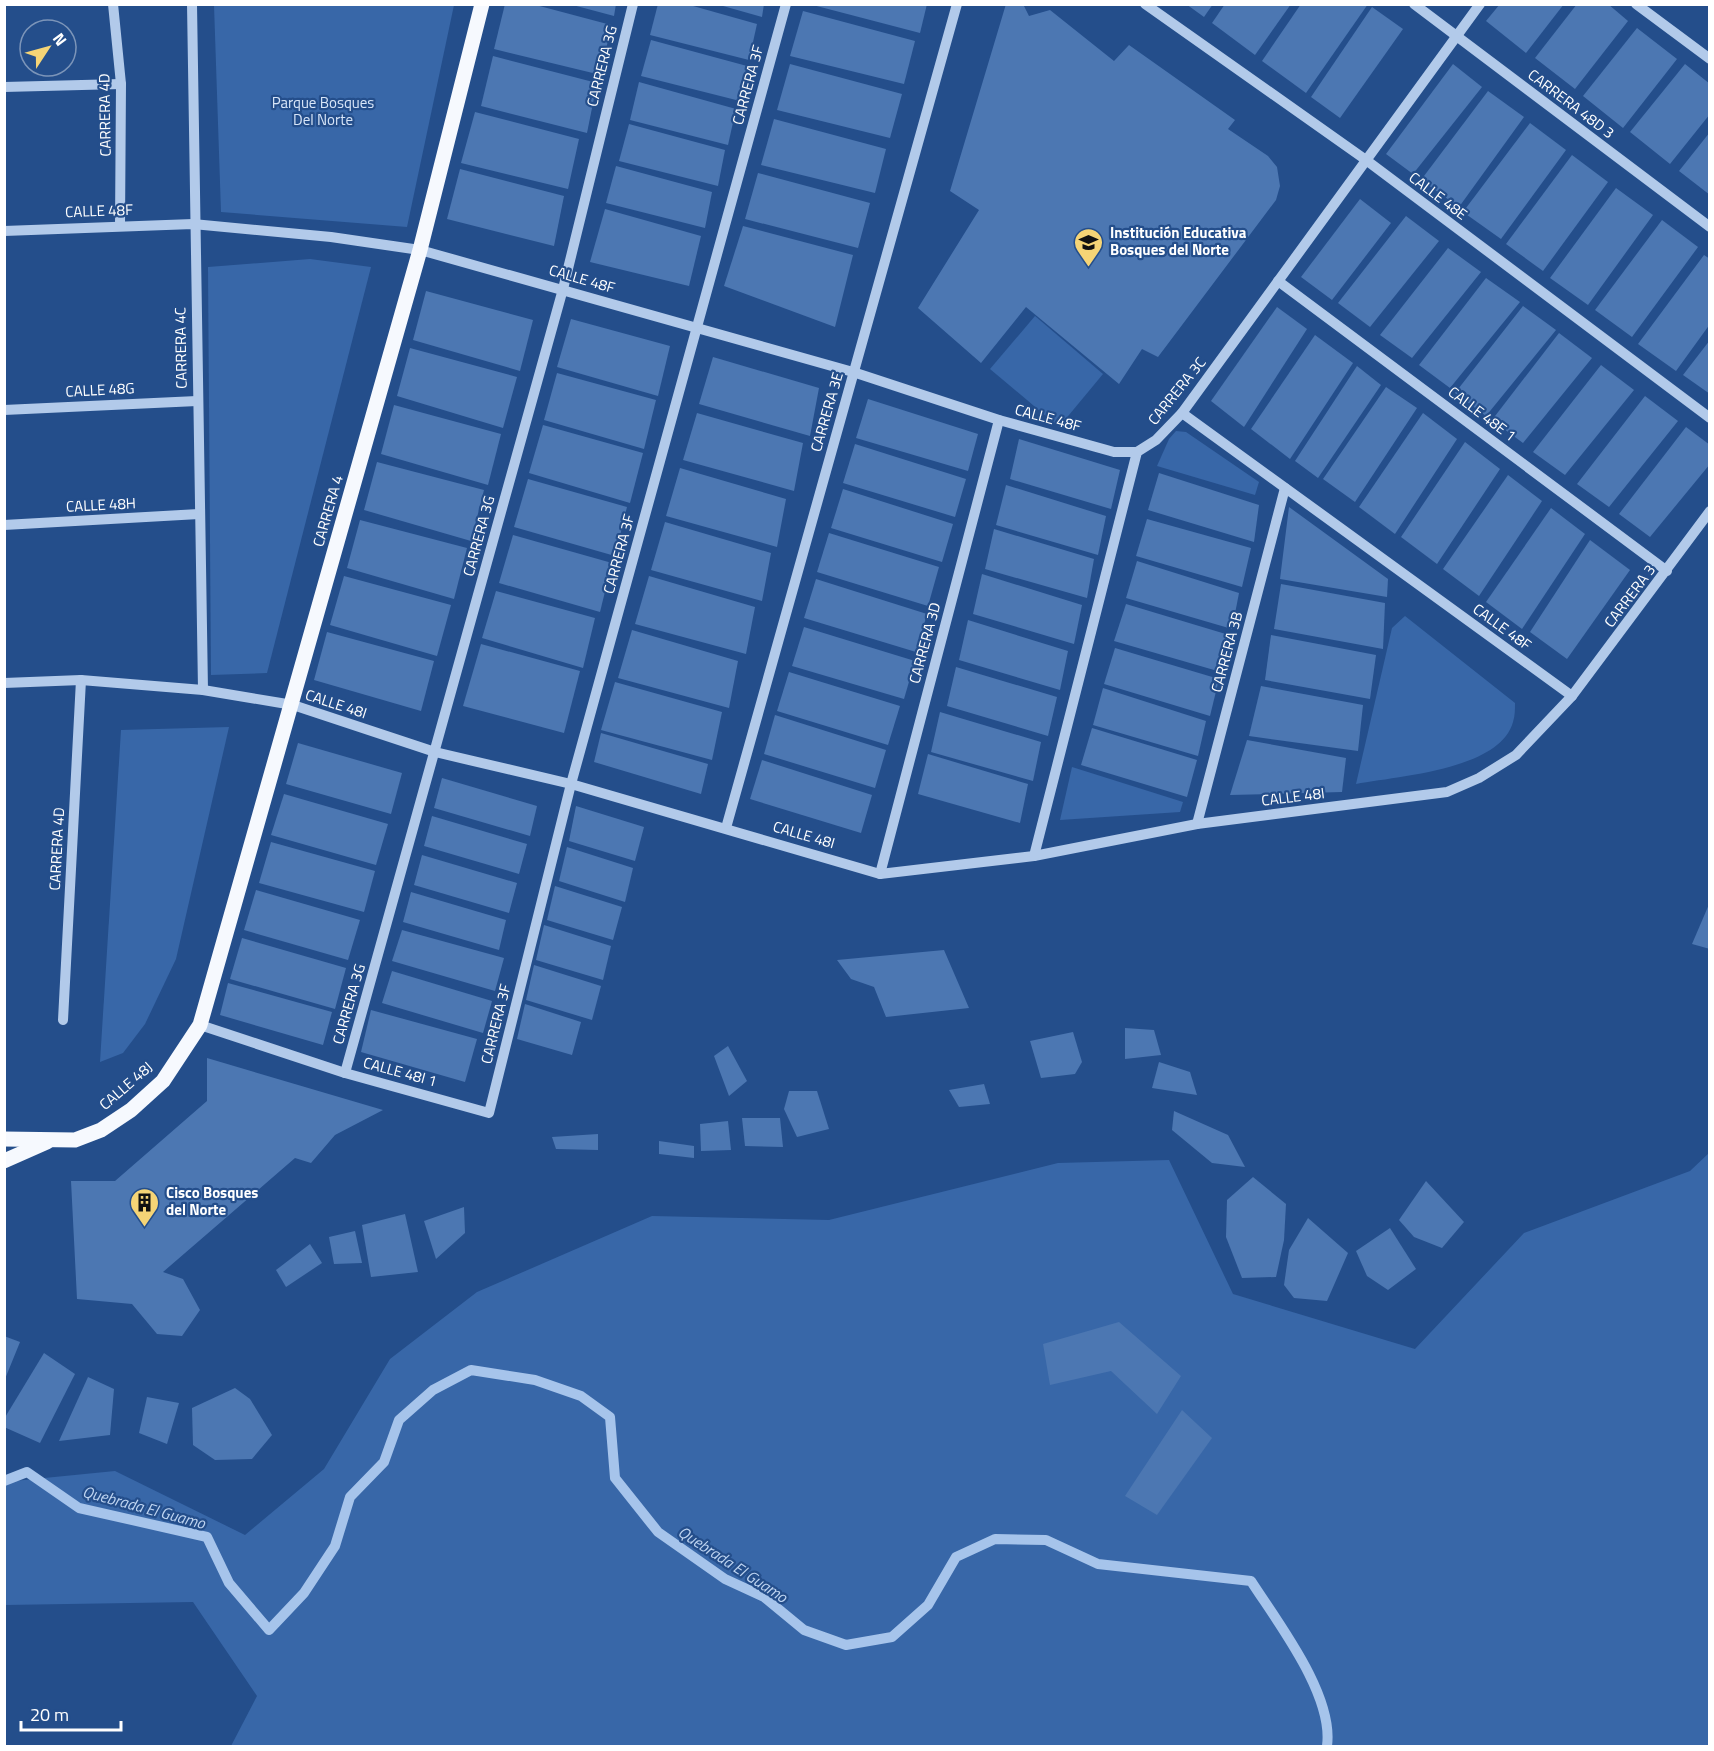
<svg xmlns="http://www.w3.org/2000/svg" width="1714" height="1751" font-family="'Titillium Web',sans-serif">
	<rect width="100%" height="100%" fill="#244e8b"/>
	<g fill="#3867a8">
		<path d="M214,5H454L407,227L221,212Z"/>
		<path d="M310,259L371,267L267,673L211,675L208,267Z"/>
		<path d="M1035,316L1103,374L1059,427L990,369Z"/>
		<path d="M1176,431L1186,432L1259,482L1255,495L1157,466L1169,439Z"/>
		<path d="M1405,616L1515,703C1515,709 1515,716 1513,722C1500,770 1398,776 1356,784L1392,628Z"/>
		<path d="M229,727L176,959L145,1024L123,1053L100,1062L121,730Z"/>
		<path d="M1072,767L1183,802L1180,812L1060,820Z"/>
		<path d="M1709,1153V1746H231L257,1696L193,1602L5,1605L4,1482L115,1471L245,1535L324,1469L390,1359L477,1292L652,1216L829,1220L1058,1163L1169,1160L1233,1294L1415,1349L1524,1233L1690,1171Z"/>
	</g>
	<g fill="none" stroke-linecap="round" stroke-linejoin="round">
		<path stroke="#a6c4eb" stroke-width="10" d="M4,1481L27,1472L79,1508L207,1537L229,1583L269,1630L304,1593L335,1546L350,1497L384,1462L399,1420L433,1390L471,1370L535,1380L581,1396L610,1417L615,1478L658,1532L725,1579L764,1597L804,1630L846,1645L892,1637L928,1605L956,1557L995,1539L1046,1540L1098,1564L1251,1581C1278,1623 1334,1695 1327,1746"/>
	</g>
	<g fill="#4c77b2">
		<path d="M505,4H532L611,25L601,75L494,49Z"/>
		<path d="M569,4H616L614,16Z"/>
		<path d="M658,4H686L757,24L749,60L650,35Z"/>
		<path d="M716,4H764L762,17Z"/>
		<path d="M809,4H927L920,33Z"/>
		<path d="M1006,4H1023L1029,16L1050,10L1114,61L1129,45L1235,120L1228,129L1268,156L1277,167L1280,186L1276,200L1158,357L1142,349L1119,384L1026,307L981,363L918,308L979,210L950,191Z"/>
		<path d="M1186,4H1213L1204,17Z"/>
		<path d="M1225,4H1291L1255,55L1212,23Z"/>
		<path d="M1301,4H1368L1306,93L1262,61Z"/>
		<path d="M1500,4H1564L1526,53L1486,21Z"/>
		<path d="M1577,4H1608L1628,21L1575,89L1535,58Z"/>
		<path d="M1372,7L1403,29L1340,118L1311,97Z"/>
		<path d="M803,11L915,41L904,84L790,56Z"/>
		<path d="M1637,28L1677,59L1623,128L1583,96Z"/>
		<path d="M651,40L747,66L740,101L641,76Z"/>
		<path d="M493,56L597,83L587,133L481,106Z"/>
		<path d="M790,64L902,94L890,138L777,110Z"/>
		<path d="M1453,64L1482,87L1413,174L1386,154Z"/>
		<path d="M1685,64L1710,84V114L1670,164L1630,132Z"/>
		<path d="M639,82L736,109L728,145L630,120Z"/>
		<path d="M1488,91L1524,117L1459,207L1421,180Z"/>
		<path d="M475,112L579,139L568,189L461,163Z"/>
		<path d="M774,119L886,149L875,193L761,165Z"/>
		<path d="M1530,123L1566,150L1501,239L1463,212Z"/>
		<path d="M629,124L725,150L718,186L619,161Z"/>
		<path d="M1710,132V195L1679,171Z"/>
		<path d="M1572,155L1608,182L1543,271L1506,244Z"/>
		<path d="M616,166L712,192L705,228L606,203Z"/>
		<path d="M460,169L564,196L554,246L447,219Z"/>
		<path d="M758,173L870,203L858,248L745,219Z"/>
		<path d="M1616,188L1653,215L1588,305L1550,278Z"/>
		<path d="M1360,199L1391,223L1332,300L1301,277Z"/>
		<path d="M605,209L701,236L689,286L590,262Z"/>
		<path d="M1406,216L1439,241L1370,327L1338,303Z"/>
		<path d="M1662,220L1698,247L1632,337L1595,310Z"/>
		<path d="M743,226L853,255L835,327L724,286Z"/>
		<path d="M1448,248L1481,272L1412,358L1380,335Z"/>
		<path d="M1704,255L1710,259V324L1676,371L1638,344Z"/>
		<path d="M1486,278L1520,302L1450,388L1419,365Z"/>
		<path d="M426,291L533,320L520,371L413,340Z"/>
		<path d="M1523,306L1556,330L1486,416L1455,393Z"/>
		<path d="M1277,307L1307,329L1244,427L1211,401Z"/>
		<path d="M571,319L670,346L658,396L557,367Z"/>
		<path d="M1559,333L1592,358L1523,443L1492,420Z"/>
		<path d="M1315,335L1353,363L1290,459L1251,429Z"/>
		<path d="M1710,340V394L1683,375Z"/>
		<path d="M410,348L517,377L503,428L397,396Z"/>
		<path d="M713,357L819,388L810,436L699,404Z"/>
		<path d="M1601,365L1634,390L1565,475L1533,452Z"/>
		<path d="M1357,366L1381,385L1318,478L1295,461Z"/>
		<path d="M557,373L656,400L644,449L544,420Z"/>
		<path d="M1386,387L1417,408L1355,502L1323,479Z"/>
		<path d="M1645,396L1678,421L1609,507L1577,484Z"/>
		<path d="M868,399L978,434L968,471L856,438Z"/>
		<path d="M394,405L501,434L488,485L381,454Z"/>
		<path d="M697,413L803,443L794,491L683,460Z"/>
		<path d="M1423,413L1457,439L1395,534L1359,507Z"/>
		<path d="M543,425L643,453L630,503L529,473Z"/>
		<path d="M1686,427L1710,445V464L1650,537L1619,514Z"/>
		<path d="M1019,439L1120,470L1111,509L1010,479Z"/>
		<path d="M1465,442L1500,469L1437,564L1401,537Z"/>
		<path d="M855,444L966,479L955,517L843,483Z"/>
		<path d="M377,462L484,490L471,541L364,510Z"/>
		<path d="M680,468L786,499L777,547L666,516Z"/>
		<path d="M1159,473L1259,505L1254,542L1148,510Z"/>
		<path d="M1508,475L1542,501L1479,596L1443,569Z"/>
		<path d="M528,479L627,507L615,556L514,527Z"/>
		<path d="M1006,485L1106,516L1098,555L996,525Z"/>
		<path d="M843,489L953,524L942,562L831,528Z"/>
		<path d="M1289,507L1388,579L1387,597L1280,579Z"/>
		<path d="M1551,508L1585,534L1522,629L1486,602Z"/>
		<path d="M1147,519L1251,548L1242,587L1136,556Z"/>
		<path d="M360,520L467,548L454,599L347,568Z"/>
		<path d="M665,522L771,553L762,601L651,570Z"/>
		<path d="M994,529L1094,559L1087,598L985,569Z"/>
		<path d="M829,533L939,567L928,606L817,572Z"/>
		<path d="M513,535L612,563L600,612L499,583Z"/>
		<path d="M1590,540L1630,570L1567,659L1530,632Z"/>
		<path d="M1137,561L1239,593L1232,629L1126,598Z"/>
		<path d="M982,574L1082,605L1074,644L973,614Z"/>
		<path d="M344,576L451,605L437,656L330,625Z"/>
		<path d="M649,576L755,607L746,654L635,624Z"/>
		<path d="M816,579L927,614L916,652L804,618Z"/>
		<path d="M1281,584L1385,603L1383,649L1274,629Z"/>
		<path d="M496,591L595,618L583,668L482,638Z"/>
		<path d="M1126,604L1229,635L1221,672L1114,641Z"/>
		<path d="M968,620L1068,651L1060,690L959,660Z"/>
		<path d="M804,627L915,661L904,699L792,666Z"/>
		<path d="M632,630L738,661L729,708L618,678Z"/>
		<path d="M327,632L434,661L421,711L314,680Z"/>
		<path d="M1271,635L1376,655L1370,699L1265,680Z"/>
		<path d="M481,644L580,671L564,733L463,706Z"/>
		<path d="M1115,648L1219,679L1210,716L1104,684Z"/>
		<path d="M956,667L1057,697L1048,736L947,706Z"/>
		<path d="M789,672L900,706L888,745L777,711Z"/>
		<path d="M615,682L722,712L712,760L601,730Z"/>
		<path d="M1261,686L1363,705L1358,751L1249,736Z"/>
		<path d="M1103,688L1206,721L1198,756L1093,725Z"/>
		<path d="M940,712L1041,742L1033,781L931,752Z"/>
		<path d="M775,715L886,750L875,788L764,754Z"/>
		<path d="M1092,728L1197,760L1187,797L1081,765Z"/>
		<path d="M601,733L708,764L701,794L594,762Z"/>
		<path d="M1247,740L1346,758L1342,792L1230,795Z"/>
		<path d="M298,743L402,773L391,814L286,784Z"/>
		<path d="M928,754L1028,784L1020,823L918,794Z"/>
		<path d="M762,760L872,795L861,833L750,799Z"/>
		<path d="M442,778L537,806L530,836L434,808Z"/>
		<path d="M284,794L388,824L376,865L271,835Z"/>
		<path d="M576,806L644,827L635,861L569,841Z"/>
		<path d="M432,816L527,844L519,874L424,846Z"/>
		<path d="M271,842L375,871L364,912L259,883Z"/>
		<path d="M567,847L633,868L625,902L559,881Z"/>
		<path d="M422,855L517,883L509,913L414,885Z"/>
		<path d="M555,886L622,907L613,940L547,920Z"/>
		<path d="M256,890L360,920L348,960L244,930Z"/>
		<path d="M411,892L506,920L499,950L403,922Z"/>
		<path d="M1710,902V949L1692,944Z"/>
		<path d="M544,925L611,946L603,980L536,960Z"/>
		<path d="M402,930L504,958L495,991L392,961Z"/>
		<path d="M242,938L346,968L335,1009L230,979Z"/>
		<path d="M944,950L969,1008L886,1017L874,987L851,979L837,960Z"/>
		<path d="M534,965L601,986L592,1020L526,1000Z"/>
		<path d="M392,971L492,1001L483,1033L382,1003Z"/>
		<path d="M228,983L332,1012L323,1045L220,1015Z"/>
		<path d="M525,1004L581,1022L572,1055L517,1039Z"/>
		<path d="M371,1010L477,1039L465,1082L361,1052Z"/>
		<path d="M1125,1028L1154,1030L1161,1055L1125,1059Z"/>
		<path d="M1073,1032L1082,1062L1075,1074L1041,1078L1030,1041Z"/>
		<path d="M728,1046L747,1081L729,1096L714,1056Z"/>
		<path d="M207,1058L383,1110L335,1135L311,1163L295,1158L163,1272L183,1279L200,1310L182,1336L157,1334L132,1304L77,1299L71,1181H115L207,1101Z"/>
		<path d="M1159,1062L1190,1072L1197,1095L1152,1088Z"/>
		<path d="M984,1084L990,1104L959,1107L949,1090Z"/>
		<path d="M789,1091H817L829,1129L797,1137L784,1109Z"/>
		<path d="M1174,1111L1228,1135L1245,1167L1212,1163L1172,1130Z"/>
		<path d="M742,1118H780L783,1147L745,1146Z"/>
		<path d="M728,1121L731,1150L701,1151L700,1124Z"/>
		<path d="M598,1134V1150L556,1149L552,1137Z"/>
		<path d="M659,1141L694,1146V1158L659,1154Z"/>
		<path d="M1253,1177L1286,1204L1284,1240L1276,1277L1242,1278L1226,1237L1227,1200Z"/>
		<path d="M1426,1181L1464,1222L1442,1248L1414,1237L1399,1220Z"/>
		<path d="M464,1207L465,1233L436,1259L424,1221Z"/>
		<path d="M405,1214L418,1272L371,1277L362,1225Z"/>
		<path d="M1308,1218L1348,1253L1327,1301L1294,1298L1284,1285L1289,1250Z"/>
		<path d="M1390,1228L1416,1269L1388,1290L1367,1276L1356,1251Z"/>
		<path d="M355,1231L362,1263L334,1264L329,1237Z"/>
		<path d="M310,1244L322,1263L286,1287L276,1270Z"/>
		<path d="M1119,1322L1181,1376L1157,1414L1111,1371L1050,1385L1043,1344Z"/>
		<path d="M4,1336L20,1342L5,1379H4Z"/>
		<path d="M44,1353L75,1374L40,1443L4,1427V1419Z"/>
		<path d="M88,1377L114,1389L110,1435L59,1441Z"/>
		<path d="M235,1388L250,1399L272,1435L252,1459L215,1460L193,1445L192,1408Z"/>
		<path d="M147,1397L179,1403L167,1444L139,1433Z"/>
		<path d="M1182,1410L1212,1438L1157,1515L1125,1496Z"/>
	</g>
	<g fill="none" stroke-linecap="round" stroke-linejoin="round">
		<g stroke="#b2caea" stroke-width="10">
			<path d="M113,4L121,84L120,225"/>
			<path d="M192,4L203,690"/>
			<path d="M1145,4L1366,160L1710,418"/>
			<path d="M1414,4L1710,227"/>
			<path d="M1636,4L1710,59"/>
			<path d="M4,87L121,84"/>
			<path d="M4,231L193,224L331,237L420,250L853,372L999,420L1114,452H1137"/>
			<path d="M1278,281L1667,571"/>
			<path d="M4,410L197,401"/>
			<path d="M1182,413L1572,696"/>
			<path d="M4,525L199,514"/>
			<path d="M4,683L81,680L203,690L293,705L435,752L571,784L880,874L1034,856L1197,824L1447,792L1479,778L1516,755L1572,696L1710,511"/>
			<path d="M1197,824L1285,488"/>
			<path d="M726,828L957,4"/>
			<path d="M1034,856L1137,452L1156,440L1182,413L1480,4"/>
			<path d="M880,874L999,420"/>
			<path d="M63,1020L81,680"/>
			<path d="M200,1025L345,1073L489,1113L571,784L786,4"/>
			<path d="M345,1073L563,289L633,4"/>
		</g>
		<g stroke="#f6f9fe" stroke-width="15">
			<path d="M4,1139L75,1140L101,1130L131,1110L163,1081L200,1025L420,250L482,4"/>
			<path d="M4,1161L47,1142"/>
		</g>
	</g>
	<defs>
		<symbol id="school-pin" viewBox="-11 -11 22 30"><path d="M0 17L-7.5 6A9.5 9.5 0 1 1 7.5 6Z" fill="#f5d476" stroke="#244e8b"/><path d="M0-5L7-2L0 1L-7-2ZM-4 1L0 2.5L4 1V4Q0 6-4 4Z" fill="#111"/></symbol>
		<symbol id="building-pin" viewBox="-11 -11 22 30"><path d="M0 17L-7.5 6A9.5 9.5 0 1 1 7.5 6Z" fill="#f5d476" stroke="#244e8b"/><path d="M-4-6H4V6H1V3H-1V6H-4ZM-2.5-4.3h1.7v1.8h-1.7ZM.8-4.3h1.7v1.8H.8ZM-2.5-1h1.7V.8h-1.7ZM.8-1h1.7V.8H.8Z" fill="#111"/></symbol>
	</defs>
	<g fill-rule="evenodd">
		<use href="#school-pin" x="1072" y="226" width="33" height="45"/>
		<use href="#building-pin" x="128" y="1186" width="33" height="45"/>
	</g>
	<g text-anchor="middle" stroke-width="4.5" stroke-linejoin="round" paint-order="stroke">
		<g font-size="15" fill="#fff" stroke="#244e8b">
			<text transform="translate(602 66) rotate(-76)" y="5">CARRERA 3G</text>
			<text transform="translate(748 85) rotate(-75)" y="5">CARRERA 3F</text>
			<text transform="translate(1571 104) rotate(37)" y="5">CARRERA 48D 3</text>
			<text transform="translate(105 115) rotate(-91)" y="5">CARRERA 4D</text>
			<text transform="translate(1438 196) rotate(37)" y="5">CALLE 48E</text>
			<text transform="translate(99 211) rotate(-2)" y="5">CALLE 48F</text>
			<text transform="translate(582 279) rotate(16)" y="5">CALLE 48F</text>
			<text transform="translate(181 348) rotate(-91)" y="5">CARRERA 4C</text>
			<text transform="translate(100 390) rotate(-3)" y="5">CALLE 48G</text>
			<text transform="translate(1177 391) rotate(-51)" y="5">CARRERA 3C</text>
			<text transform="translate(827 412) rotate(-74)" y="5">CARRERA 3E</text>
			<text transform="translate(1482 414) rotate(37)" y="5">CALLE 48E 1</text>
			<text transform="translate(1048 418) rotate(15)" y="5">CALLE 48F</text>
			<text transform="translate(101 505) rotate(-3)" y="5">CALLE 48H</text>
			<text transform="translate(328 511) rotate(-74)" y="5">CARRERA 4</text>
			<text transform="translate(479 536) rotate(-75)" y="5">CARRERA 3G</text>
			<text transform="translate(619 554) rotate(-75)" y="5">CARRERA 3F</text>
			<text transform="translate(1630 596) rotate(-53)" y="5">CARRERA 3</text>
			<text transform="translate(1502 627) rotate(36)" y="5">CALLE 48F</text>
			<text transform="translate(925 643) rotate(-75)" y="5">CARRERA 3D</text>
			<text transform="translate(1227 652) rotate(-75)" y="5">CARRERA 3B</text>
			<text transform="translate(336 704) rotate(18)" y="5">CALLE 48I</text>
			<text transform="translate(1293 797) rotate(-7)" y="5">CALLE 48I</text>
			<text transform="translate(804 835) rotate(16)" y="5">CALLE 48I</text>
			<text transform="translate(57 849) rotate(-87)" y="5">CARRERA 4D</text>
			<text transform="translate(349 1004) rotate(-74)" y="5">CARRERA 3G</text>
			<text transform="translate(496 1024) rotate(-76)" y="5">CARRERA 3F</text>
			<text transform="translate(400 1072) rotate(15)" y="5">CALLE 48I 1</text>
			<text transform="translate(126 1086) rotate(-41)" y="5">CALLE 48J</text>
		</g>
		<g font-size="15" fill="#d7e5f8" stroke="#244e8b">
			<text x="323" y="108">Parque Bosques<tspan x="323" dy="17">Del Norte</tspan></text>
		</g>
		<g font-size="15" font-weight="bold" fill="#fff" stroke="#244e8b" text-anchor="start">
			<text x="1110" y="238">Institución Educativa<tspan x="1110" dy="17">Bosques del Norte</tspan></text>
			<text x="166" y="1198">Cisco Bosques<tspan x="166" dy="17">del Norte</tspan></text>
		</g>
		<g font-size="16" font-style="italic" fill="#bed4f1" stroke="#244e8b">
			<text transform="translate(144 1507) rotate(15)" y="6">Quebrada El Guamo</text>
			<text transform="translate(733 1564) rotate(33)" y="6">Quebrada El Guamo</text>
		</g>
	</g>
	<rect width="1714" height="1751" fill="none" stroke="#ffffff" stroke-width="12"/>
	<g transform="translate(48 48) rotate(54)"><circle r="28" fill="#244e8b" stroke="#7c95b9" stroke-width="1.5"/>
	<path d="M0-4.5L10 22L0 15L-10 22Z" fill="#f5d476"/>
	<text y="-9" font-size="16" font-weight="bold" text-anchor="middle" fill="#ffffff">N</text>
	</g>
	<path d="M21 1721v9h100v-9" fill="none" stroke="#ffffff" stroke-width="3"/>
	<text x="30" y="1721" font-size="18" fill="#ffffff" stroke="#244e8b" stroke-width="4.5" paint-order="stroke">20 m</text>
</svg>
